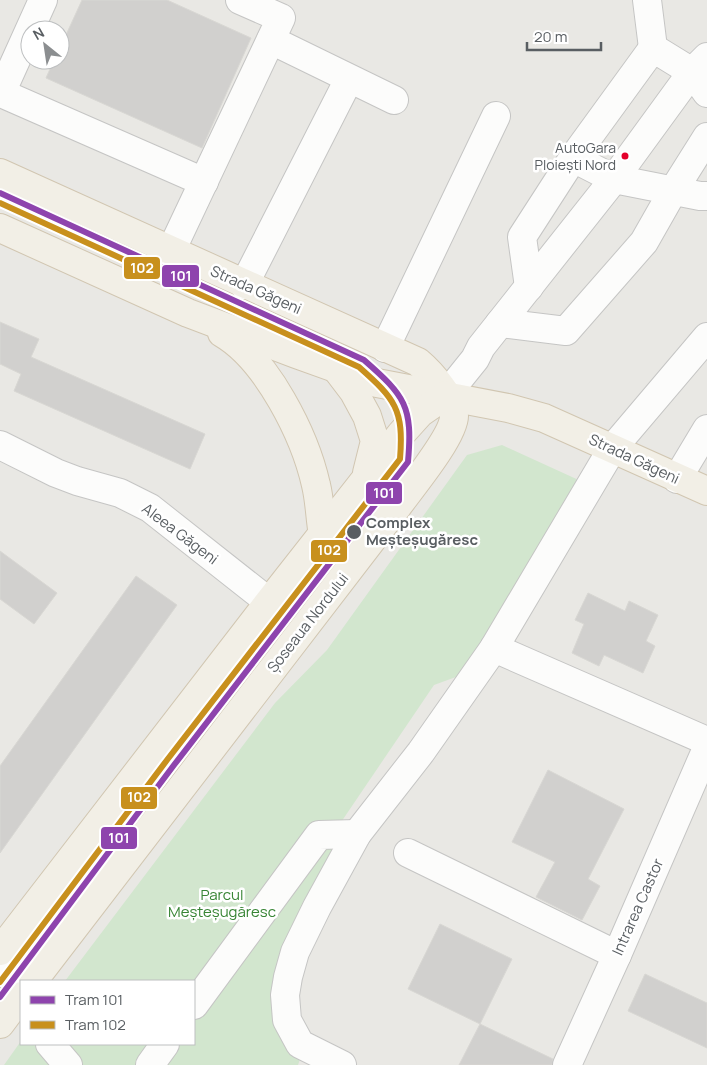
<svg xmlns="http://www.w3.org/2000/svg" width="707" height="1065" font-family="Manrope,sans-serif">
	<rect width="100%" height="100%" fill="#e9e8e4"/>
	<path fill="#d2e6ce" d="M502,445L583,482L464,674L434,685L331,837L339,847L288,949L301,1056L298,1065H4L21,1041V1044H194V981H65L275,703L327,650L467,455Z"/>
	<g fill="#d1d0ce" stroke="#d8d7d3">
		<path d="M82,0H167L251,38L202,148L46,78L54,60H60V48Z"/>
		<path d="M0,322L39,339L31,357L205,434L190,469L14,391L21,374L0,364Z"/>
		<path d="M0,551L57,593L34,624L0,599Z"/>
		<path d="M136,576L177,605L0,853V766Z"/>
		<path d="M588,593L625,611L629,601L658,615L646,641L655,646L643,673L604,655L599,666L572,653L584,624L575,620Z"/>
		<path d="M548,770L624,809L588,879L600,886L582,920L536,897L555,862L512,842Z"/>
		<path d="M440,924L512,959L480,1024L408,989Z"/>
		<path d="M645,974L707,1003V1048L628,1011Z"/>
		<path d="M480,1024L553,1059L552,1065H459Z"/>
	</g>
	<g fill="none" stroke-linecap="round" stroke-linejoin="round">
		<defs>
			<g id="minor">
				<path d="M43,0L1,93L204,182"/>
				<path d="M647,0L653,48"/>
				<path d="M271,40L394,100"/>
				<path d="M573,158L614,179L700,196H707"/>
				<path d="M171,251L281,18L240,0"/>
				<path d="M244,285L349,79"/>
				<path d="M529,287L522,237L573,158L653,48L692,72L707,93"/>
				<path d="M500,323L566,331L644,242L673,191L707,137"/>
				<path d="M385,348L496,116"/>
				<path d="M446,395L475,359L481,347L614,179L692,72L707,57"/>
				<path d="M0,445L56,473L77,481L120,493L150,508L269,602"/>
				<path d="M677,479L707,429"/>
				<path d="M494,648L707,741"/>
				<path d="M408,853L617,955"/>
				<path d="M0,970L21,984"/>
				<path d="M194,1005L319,835L357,834"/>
				<path d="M50,1044L68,1065"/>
				<path d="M150,1065L165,1044"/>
				<path d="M342,1065L300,1044L287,1020L285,995L288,977L295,952L317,907L357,834L421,752L494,648L612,449L707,337"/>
				<path d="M567,1065L617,955L707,748"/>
			</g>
			<g id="major">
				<path d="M0,173L418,362C431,373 454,399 454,416C454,436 410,489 397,507L33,981"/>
				<path d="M0,228L188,313L296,354L377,383L508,408L544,418L707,491"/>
				<path d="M222,333C267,359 305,436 316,485C320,501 320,519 323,535"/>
				<path d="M335,367L354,392L367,416L375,441L367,473"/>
				<path d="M0,951L269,602L401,434L420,413L446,395"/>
				<path d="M0,1024L21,996"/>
			</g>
		</defs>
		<use href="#minor" stroke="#c5c5c4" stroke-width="30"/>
		<use href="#major" stroke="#d1c6b1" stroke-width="30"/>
		<use href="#minor" stroke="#fcfcfb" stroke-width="28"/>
		<use href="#major" stroke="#f2efe6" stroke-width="28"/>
		<defs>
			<path id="tram-1" d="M0,193L364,360C405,396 413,406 408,462L174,765L0,997"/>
			<path id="tram-2" d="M0,203L359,367C395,399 404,409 400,459L167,760L0,982"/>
		</defs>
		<use href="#tram-1" stroke="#fff" stroke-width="10"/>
		<use href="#tram-2" stroke="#fff" stroke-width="10"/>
		<use href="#tram-1" stroke="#8e44ad" stroke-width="6"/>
		<use href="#tram-2" stroke="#c8901d" stroke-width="6"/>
	</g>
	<circle fill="#e4002b" stroke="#fff" stroke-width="2" cx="625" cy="156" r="4.5"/>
	<circle fill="#595e62" stroke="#fff" stroke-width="2" cx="354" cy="532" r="8"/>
	<g text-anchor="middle" stroke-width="5" stroke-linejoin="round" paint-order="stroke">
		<g font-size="14" fill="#595e62" stroke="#fff" text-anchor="end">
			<text x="616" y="153">AutoGara<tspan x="616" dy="17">Ploiești Nord</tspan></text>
		</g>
		<g font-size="15" fill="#595e62" stroke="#fff">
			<text transform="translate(256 290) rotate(24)" y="5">Strada Găgeni</text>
			<text transform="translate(634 459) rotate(25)" y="5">Strada Găgeni</text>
			<text transform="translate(180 534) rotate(37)" y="5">Aleea Găgeni</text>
			<text transform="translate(308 623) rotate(-52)" y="5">Șoseaua Nordului</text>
			<text transform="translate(638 907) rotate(-66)" y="5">Intrarea Castor</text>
		</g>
		<g font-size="15" font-weight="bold" fill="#595e62" stroke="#fff" text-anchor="start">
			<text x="366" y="528">Complex<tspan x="366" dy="17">Meșteșugăresc</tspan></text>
		</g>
		<g font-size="15" fill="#388535" stroke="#fff">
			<text x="222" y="900">Parcul<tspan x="222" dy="17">Meșteșugăresc</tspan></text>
		</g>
	</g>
	<g stroke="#fff" stroke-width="2">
		<rect x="123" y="256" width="38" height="24" rx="5" fill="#c8901d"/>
		<rect x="161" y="264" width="39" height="24" rx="5" fill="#8e44ad"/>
		<rect x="365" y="481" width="38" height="24" rx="5" fill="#8e44ad"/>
		<rect x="310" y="539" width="38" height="24" rx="5" fill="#c8901d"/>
		<rect x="120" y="786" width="38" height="24" rx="5" fill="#c8901d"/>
		<rect x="100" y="826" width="38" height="24" rx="5" fill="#8e44ad"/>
	</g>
	<g font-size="14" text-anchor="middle" font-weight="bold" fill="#fff">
		<text x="142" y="273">102</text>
		<text x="181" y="281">101</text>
		<text x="384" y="498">101</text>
		<text x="329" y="555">102</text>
		<text x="139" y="802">102</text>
		<text x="119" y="843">101</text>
	</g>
	<rect x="20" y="980" width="175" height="65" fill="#ffffff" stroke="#bdbfc0"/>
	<rect x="30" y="996" width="25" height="8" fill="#8e44ad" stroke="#bdbfc0"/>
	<text x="65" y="1005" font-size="15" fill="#595e62">Tram 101</text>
	<rect x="30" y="1021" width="25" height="8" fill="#c8901d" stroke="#bdbfc0"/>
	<text x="65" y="1030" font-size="15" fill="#595e62">Tram 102</text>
	<g transform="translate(45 45) rotate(330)"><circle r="24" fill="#ffffff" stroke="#bdbfc0"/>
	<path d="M0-4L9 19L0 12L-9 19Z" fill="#8b8e90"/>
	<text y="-8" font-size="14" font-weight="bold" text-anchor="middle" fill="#595e62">N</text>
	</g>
	<path d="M527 42v8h74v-8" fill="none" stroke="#595e62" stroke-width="2.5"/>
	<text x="534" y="42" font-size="15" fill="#595e62" stroke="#ffffff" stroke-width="4" paint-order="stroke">20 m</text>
</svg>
